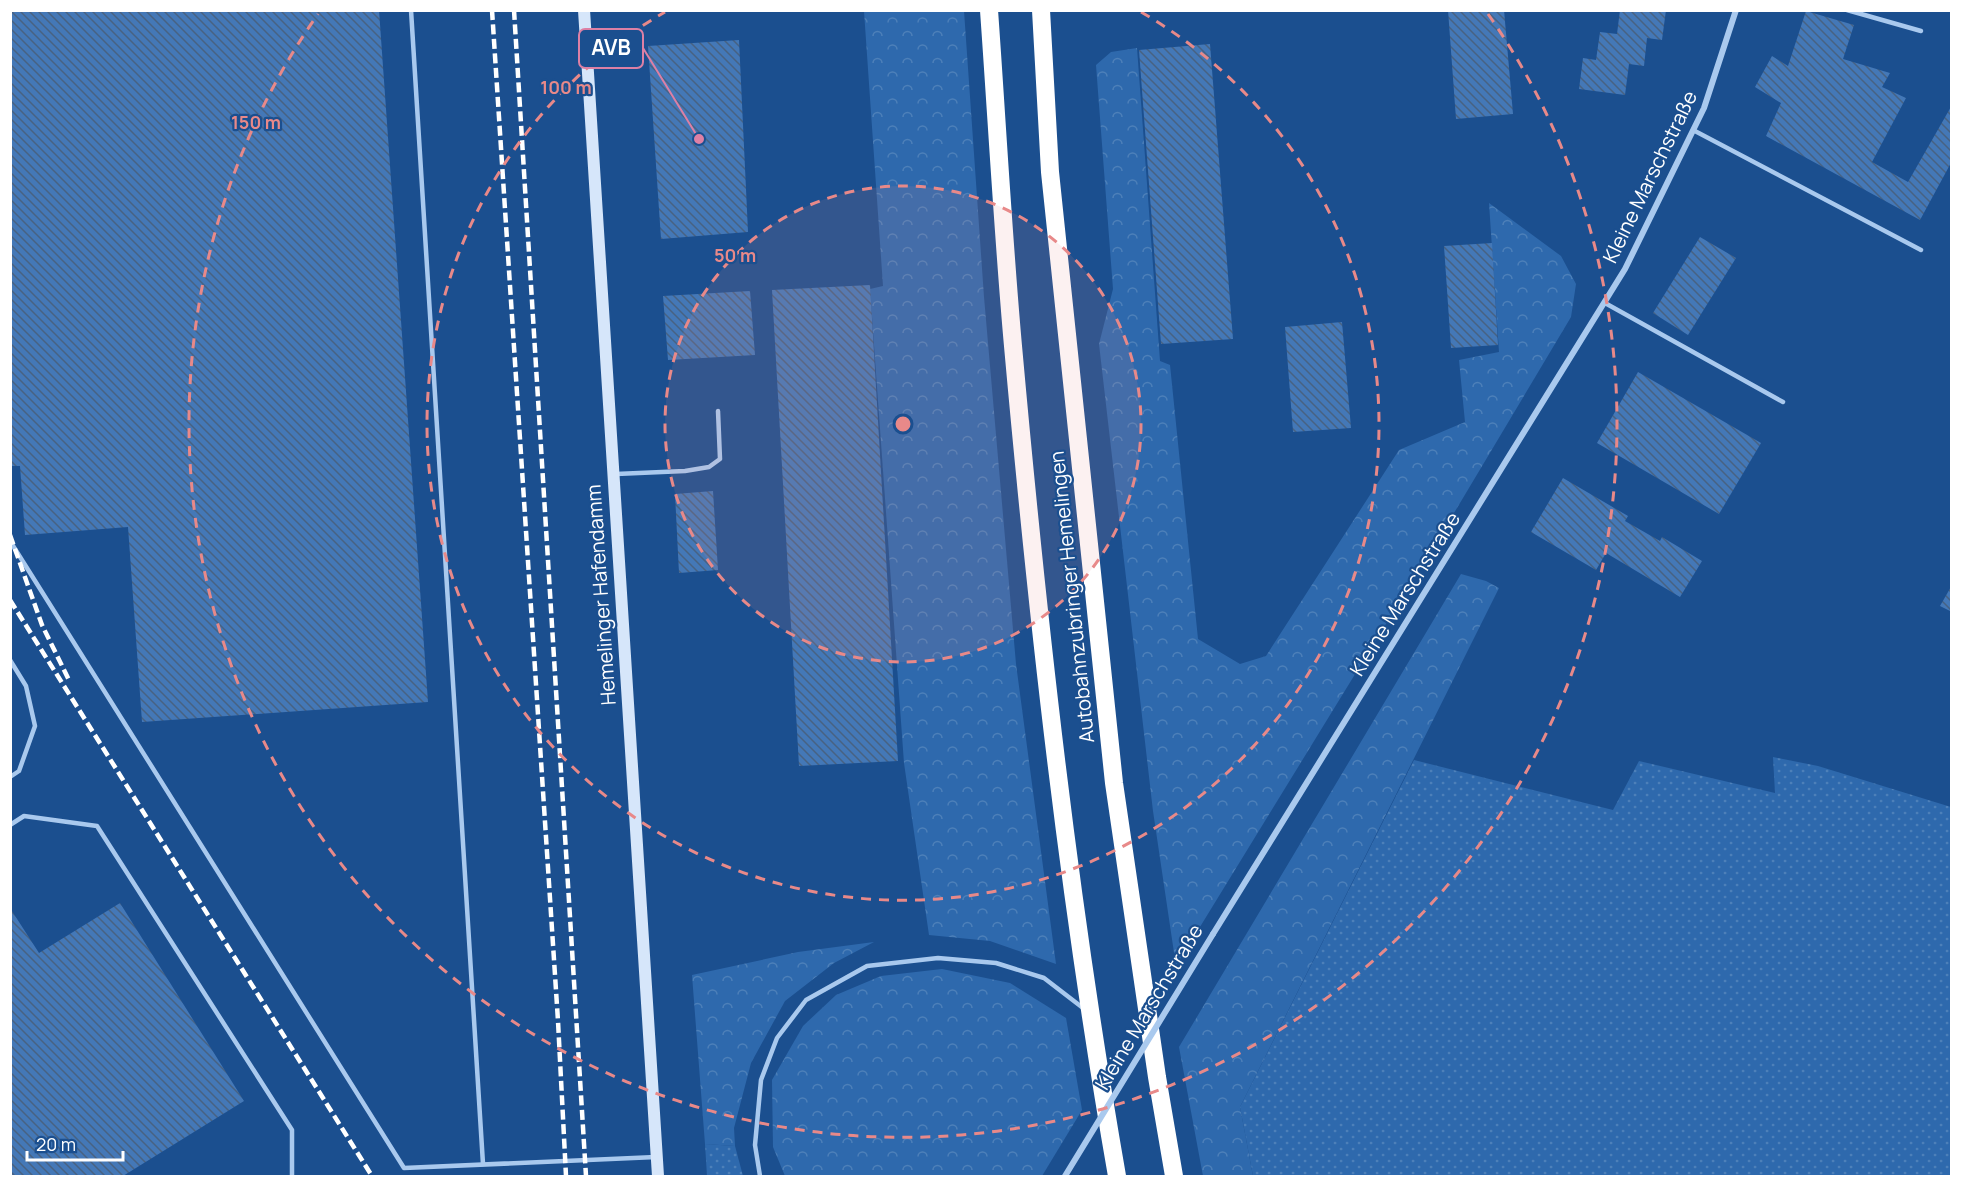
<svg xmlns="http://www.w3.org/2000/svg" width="1962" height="1187" font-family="Manrope,sans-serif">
	<defs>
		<pattern id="grass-dots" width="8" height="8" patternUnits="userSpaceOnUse" patternTransform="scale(1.5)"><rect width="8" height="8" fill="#2e69ad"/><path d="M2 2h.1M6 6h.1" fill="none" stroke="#4d80b9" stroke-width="1.8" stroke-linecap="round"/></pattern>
		<pattern id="forest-crowns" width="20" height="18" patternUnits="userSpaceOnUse" patternTransform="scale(1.5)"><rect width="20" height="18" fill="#2e69ad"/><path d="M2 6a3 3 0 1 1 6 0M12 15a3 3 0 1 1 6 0" fill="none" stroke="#4d80b9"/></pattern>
		<pattern id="building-back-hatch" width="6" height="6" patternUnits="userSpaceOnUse" patternTransform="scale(1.5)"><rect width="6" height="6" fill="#4478b7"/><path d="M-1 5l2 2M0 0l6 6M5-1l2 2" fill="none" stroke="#486282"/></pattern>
	</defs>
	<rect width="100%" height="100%" fill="#1b4f8f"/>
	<g fill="url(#grass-dots)">
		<path d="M1773,757L1818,766L1951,807V1176H1253L1240,1107L1414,760L1613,810L1639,761L1775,793Z"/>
		<path d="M705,1144L735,1146L743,1176H707Z"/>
	</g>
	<g fill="url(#forest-crowns)">
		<path d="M864,11H964L984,297L1016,664L1056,964L990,941L929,935L904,763L870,289L883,286Z"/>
		<path d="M1137,48L1160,361L1170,365L1198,639L1240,664L1266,656L1399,450L1465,422L1459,360L1499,352L1489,203L1561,256L1576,284L1571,317L1457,508L1176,966L1153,811L1099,344L1113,289L1096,65L1111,52Z"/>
		<path d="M1461,574L1486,581L1499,588L1240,1107L1253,1176H1203L1179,1047Z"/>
		<path d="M874,942L834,963L785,1001L751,1063L734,1128L735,1146L705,1144L692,975L798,952Z"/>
		<path d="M942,969L1010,983L1066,1018L1082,1110L1042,1176H785L773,1147L772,1080L803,1026L836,995L881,976Z"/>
	</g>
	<g fill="url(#building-back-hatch)">
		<path d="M10,10H379L428,702L142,722L128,527L25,535L20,466H10Z"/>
		<path d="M1448,10H1504L1513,114L1456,119Z"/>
		<path d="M1620,10H1666L1662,40L1647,38L1644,66L1629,64L1625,95L1579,89L1583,58L1596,60L1600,32L1617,34Z"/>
		<path d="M1806,11L1854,25L1843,59L1890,73L1882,87L1906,98L1872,162L1908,182L1952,105V161L1920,220L1766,136L1781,103L1755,87L1772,56L1788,66Z"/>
		<path d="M739,40L748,232L661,239L648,46Z"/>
		<path d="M1210,44L1233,339L1161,344L1139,50Z"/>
		<path d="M1700,237L1736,258L1688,335L1653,313Z"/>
		<path d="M1492,243L1498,345L1451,348L1444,246Z"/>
		<path d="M870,285L898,761L799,766L772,290Z"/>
		<path d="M750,291L755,355L668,360L663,296Z"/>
		<path d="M1342,322L1351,428L1293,432L1285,327Z"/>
		<path d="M1638,372L1761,443L1719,514L1597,443Z"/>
		<path d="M1563,478L1628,516L1625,521L1660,541L1662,537L1702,561L1680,597L1606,553L1596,570L1531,532Z"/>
		<path d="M713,491L718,570L679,573L675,494Z"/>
		<path d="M1952,585V612L1940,606Z"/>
		<path d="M120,903L244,1101L123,1176H10V908L39,953Z"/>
	</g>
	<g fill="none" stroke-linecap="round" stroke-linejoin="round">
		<g stroke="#a9c9ee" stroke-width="4.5">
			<path d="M411,10L483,1164"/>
			<path d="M1847,10L1921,31"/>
			<path d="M1693,130L1921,250"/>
			<path d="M1605,303L1783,402"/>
			<path d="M616,474L685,471L709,467L720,459L718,411"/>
			<path d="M10,541L404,1168L656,1157"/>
			<path d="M10,660L26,686L35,726L19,771L10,777"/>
			<path d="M10,825L24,816L97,826L292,1130V1176"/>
			<path d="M760,1176L755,1145L761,1080L777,1038L806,1000L867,966L938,958L996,963L1044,978L1083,1008"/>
		</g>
		<path stroke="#a9c9ee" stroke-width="6" d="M1213,934L1625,269L1704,108L1736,10"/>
		<path stroke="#d6e6fa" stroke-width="12" d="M584,10L658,1176"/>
		<g stroke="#fff" stroke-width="18">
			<path d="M989,10C997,122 1003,234 1013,346C1038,624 1069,902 1117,1176"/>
			<path d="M1041,10L1050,172L1114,783L1157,1077L1174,1176"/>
		</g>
		<g stroke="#fff" stroke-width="4.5" stroke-dasharray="10 4.5" stroke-linecap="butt">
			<path d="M492,10L558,1021L566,1176"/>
			<path d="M514,10L586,1176"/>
			<path d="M10,535L42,625L69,680"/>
			<path d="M10,600L372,1176"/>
		</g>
		<path stroke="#a9c9ee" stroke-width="6" d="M1065,1176L1213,934"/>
	</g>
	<circle cx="903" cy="424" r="238" fill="#e88989" fill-opacity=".12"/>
	<g fill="none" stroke="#e88989" stroke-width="3" stroke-dasharray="10 8">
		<circle cx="903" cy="424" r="238"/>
		<path d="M1141 12A476 476 0 1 1 665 12"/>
		<path d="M1488 14A714 714 0 1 1 318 14"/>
	</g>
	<g text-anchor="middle" stroke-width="4.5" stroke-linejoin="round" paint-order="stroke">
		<g font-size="20" fill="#fff" stroke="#1b4f8f">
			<text transform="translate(1650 177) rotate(-64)" y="7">Kleine Marschstraße</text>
			<text transform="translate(1405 594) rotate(-58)" y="7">Kleine Marschstraße</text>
			<text transform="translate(601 595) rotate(-94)" y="7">Hemelinger Hafendamm</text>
			<text transform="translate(1072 597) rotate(-96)" y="7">Autobahnzubringer Hemelingen</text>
			<text transform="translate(1149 1007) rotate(-59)" y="7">Kleine Marschstraße</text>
		</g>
	</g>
	<circle cx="903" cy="424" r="9" fill="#e88989" stroke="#1b4f8f" stroke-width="3"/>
	<g font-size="18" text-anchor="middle" font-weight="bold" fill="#e88989" stroke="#1b4f8f" stroke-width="4.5" stroke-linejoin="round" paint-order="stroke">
		<text x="566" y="94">100 m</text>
		<text x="256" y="129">150 m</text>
		<text x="735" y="262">50 m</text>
	</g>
	<path fill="none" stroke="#dd80a5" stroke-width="2" d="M699 139L643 48"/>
	<circle fill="#dd80a5" stroke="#1b4f8f" stroke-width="2" cx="699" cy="139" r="6"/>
	<rect fill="#1b4f8f" stroke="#dd80a5" stroke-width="2" x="579" y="29" width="64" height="39" rx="6"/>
	<g font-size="21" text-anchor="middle" font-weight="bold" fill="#fff">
		<text x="611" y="55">AVB</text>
	</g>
	<rect width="1962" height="1187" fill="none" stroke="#ffffff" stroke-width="24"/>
	<path d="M27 1151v9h96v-9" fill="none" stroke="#ffffff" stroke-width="3"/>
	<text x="36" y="1151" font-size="18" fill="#ffffff" stroke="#1b4f8f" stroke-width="4.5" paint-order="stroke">20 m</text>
</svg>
